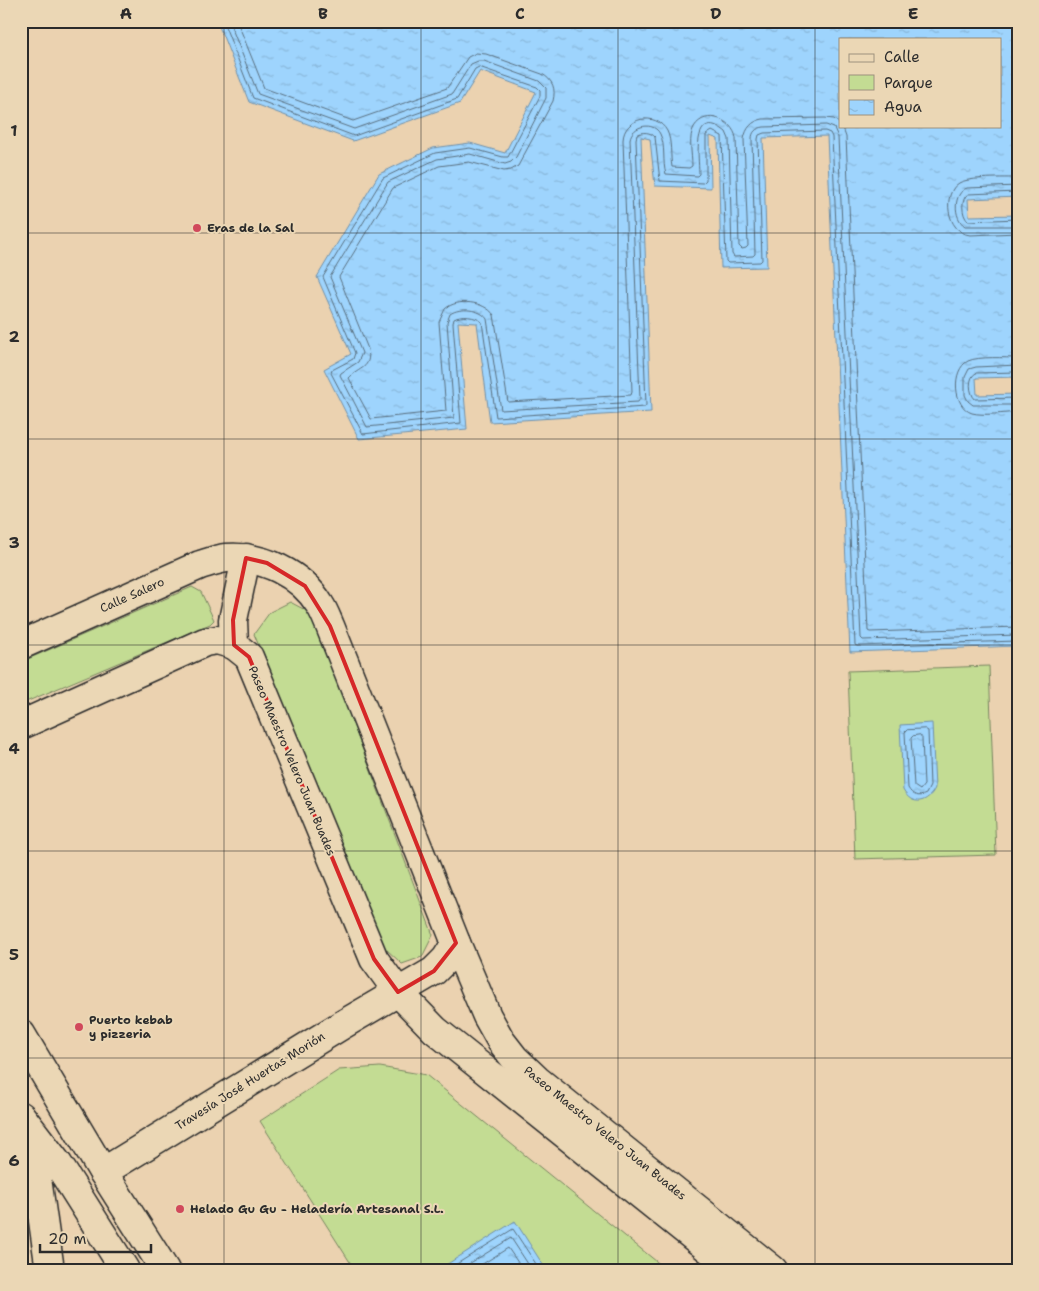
<svg xmlns="http://www.w3.org/2000/svg" width="1039" height="1291" font-family="'Shantell Sans',sans-serif">
	<defs>
		<pattern id="water-ripples" width="26" height="14" patternUnits="userSpaceOnUse" patternTransform="scale(1.25)"><rect width="26" height="14" fill="#9ed4fd"/><path d="M2 4q2-2 4 0t4 0M15 11q2-2 4 0t4 0" fill="none" stroke="#88b6d9"/></pattern>
	</defs>
	<rect width="100%" height="100%" fill="#ebd2b0"/>
	<filter id="ink" filterUnits="userSpaceOnUse"><feTurbulence type="fractalNoise" baseFrequency=".02" numOctaves="2"/><feDisplacementMap in="SourceGraphic" scale="10" xChannelSelector="R" yChannelSelector="G"/><feConvolveMatrix kernelMatrix="1 2 1 2 8 2 1 2 1" color-interpolation-filters="sRGB"/></filter>
	<g filter="url(#ink)">
		<g fill="#c3dc93" stroke="#77845f">
			<path d="M192,587L201,592L214,620L210,624L21,704V662Z"/>
			<path d="M290,602L311,613L433,935L422,957L402,964L385,948L254,634L270,612Z"/>
			<path d="M989,666L996,855L855,859L848,671Z"/>
			<path d="M380,1067L426,1075L667,1270H355L260,1121L339,1070Z"/>
		</g>
		<g fill="url(#water-ripples)" stroke="#7090a9" fill-rule="evenodd">
			<path d="M217,21H1018V197L968,199L969,216L1018,215V377L976,378L977,395L1018,394V646L850,652L827,136L763,138L767,267L721,268L718,139L710,136L711,188L655,186L650,139L641,137L651,412L490,422L477,323L458,322L467,429L359,439L324,369L351,354L317,277L379,174L433,148L470,143L505,153L536,92L480,71L460,103L353,141L249,102ZM840,39H1000V126H840Z"/>
			<path d="M932,723L935,788C928,803 912,807 903,790L900,725Z"/>
			<path d="M515,1221L545,1268L543,1270H438Z"/>
		</g>
		<g fill="none" stroke-linecap="round" stroke-linejoin="round">
			<g stroke="#596f7f" stroke-width="1">
				<path d="M223,21L253,98L354,136L457,99L475,69L479,67L537,87L540,90V96L508,157H503L470,148L435,153L383,178L323,277L355,353L353,359L332,370L331,373L363,434L461,423L453,323L454,319C461,315 476,316 482,322L496,417L645,407L646,405L636,139L637,135C642,131 651,132 655,137L660,181L703,183L706,180V135L712,131L722,136L726,261L728,263L760,262L762,260L758,139L759,135L764,133L825,131L830,133L832,137L855,645L857,646L1018,641"/>
				<path d="M229,21L258,94L354,129L452,94L471,64L478,61H484L539,81L546,88V98L516,157L511,162L505,164L470,154L437,159L388,182L330,277L362,353L358,362L341,373L340,375L367,427L454,418L447,322L450,314C460,307 481,309 487,319L501,410L638,402L640,399L630,139C632,125 654,121 660,134C666,146 662,162 666,174L697,176L699,174C699,162 694,129 708,125C714,123 721,128 726,132L729,139L732,254L734,257L753,256L755,254L752,139C752,132 756,128 764,127L826,125L834,128L838,137L861,638L863,640L1018,635"/>
				<path d="M237,21L264,88L353,121L447,88L468,57L476,53L486,54L542,74C553,80 556,89 553,101L518,166L511,170L504,171L469,162L439,166L393,188L339,277L368,349C372,369 359,367 349,378L371,419L446,411L439,322L445,309C457,298 484,301 494,315L508,402L631,395L632,392L623,140C624,117 656,111 667,131C672,141 670,156 672,167L689,168L692,166C692,154 688,137 694,127C706,108 733,120 736,138L739,246L742,249L746,248L748,246L744,139C746,128 752,121 763,119L825,118L834,119L840,124"/>
				<path d="M842,126L846,137L868,631L870,632L1018,627"/>
				<path d="M1018,178C1005,178 969,177 959,183C942,193 946,232 970,235L1018,233"/>
				<path d="M1018,186L967,188C953,193 953,218 965,226H1018"/>
				<path d="M1018,192L968,194C961,198 961,215 968,221L1018,219"/>
				<path d="M1018,358C1005,358 979,356 968,361C951,370 953,407 972,413C983,416 1005,413 1018,412"/>
				<path d="M1018,365L976,367L969,369L965,377V395L968,401L973,405H1018"/>
				<path d="M1018,372L976,373C968,377 969,393 975,399L1018,398"/>
				<path d="M925,729L928,731L930,786L926,794C918,798 912,795 908,788L905,732L907,730Z"/>
				<path d="M920,735L922,738L924,785L920,790L914,786L911,738L913,736Z"/>
				<path d="M447,1270L513,1229L540,1270"/>
				<path d="M459,1270L511,1238L532,1270"/>
				<path d="M473,1270L508,1248L523,1270"/>
			</g>
			<defs>
				<g id="minor">
					<path d="M246,558L233,620L234,645L249,657L374,959L398,992L435,1030L735,1270"/>
					<path d="M21,645L200,565C208,563 217,559 226,558C262,555 301,574 320,605C324,611 327,619 330,626L456,943L487,1016L501,1041L515,1059L537,1080L773,1270"/>
					<path d="M21,725L205,642L217,640L234,645"/>
					<path d="M21,1034L103,1172L165,1270"/>
					<path d="M21,1116L58,1164L125,1270"/>
					<path d="M30,1129L50,1270"/>
					<path d="M103,1172L342,1025L434,971L446,959L456,943"/>
				</g>
			</defs>
			<use href="#minor" stroke="#2b2b2b" stroke-width="31"/>
			<use href="#minor" stroke="#ebd7b5" stroke-width="28"/>
		</g>
	</g>
	<path fill="none" stroke="#d62828" stroke-width="4" stroke-linejoin="round" d="M246,558L267,563L305,586L330,626L456,943L434,971L398,992L374,959L249,657L234,645L233,620Z"/>
	<path fill="none" stroke="#2b2b2b" stroke-width="1" stroke-opacity="0.55" d="M224,21V1270M421,21V1270M618,21V1270M815,21V1270M21,233H1018M21,439H1018M21,645H1018M21,851H1018M21,1058H1018"/>
	<g fill="#d1495b" stroke="#ebd7b5" stroke-width="2">
		<circle cx="197" cy="228" r="5"/>
		<circle cx="79" cy="1027" r="5"/>
		<circle cx="180" cy="1209" r="5"/>
	</g>
	<g text-anchor="middle" stroke-width="4" stroke-linejoin="round" paint-order="stroke">
		<g font-size="12" font-weight="bold" fill="#2b2b2b" stroke="#ebd7b5" text-anchor="start">
			<text x="207" y="232">Eras de la Sal</text>
			<text x="89" y="1024">Puerto kebab<tspan x="89" dy="14">y pizzeria</tspan></text>
			<text x="190" y="1213">Helado Gu Gu - Heladería Artesanal S.L.</text>
		</g>
		<g font-size="12" fill="#2b2b2b" stroke="#ebd7b5">
			<text transform="translate(132 595) rotate(-24)" y="4">Calle Salero</text>
			<text transform="translate(292 761) rotate(67)" y="4">Paseo Maestro Velero Juan Buades</text>
			<text transform="translate(250 1081) rotate(-32)" y="4">Travesía José Huertas Morión</text>
			<text transform="translate(605 1133) rotate(39)" y="4">Paseo Maestro Velero Juan Buades</text>
		</g>
	</g>
	<rect width="1039" height="1291" fill="none" stroke="#ebd7b5" stroke-width="55"/>
	<rect x="839" y="38" width="162" height="90" fill="#ebd7b5" stroke="#9e927e"/>
	<rect x="849" y="54" width="25" height="8" fill="#ebd7b5" stroke="#9e927e"/>
	<text x="884" y="62" font-size="15" fill="#2b2b2b">Calle</text>
	<rect x="849" y="75" width="25" height="15" fill="#c3dc93" stroke="#9e927e"/>
	<text x="884" y="88" font-size="15" fill="#2b2b2b">Parque</text>
	<rect x="849" y="100" width="25" height="15" fill="url(#water-ripples)" stroke="#9e927e"/>
	<text x="884" y="112" font-size="15" fill="#2b2b2b">Agua</text>
	<path d="M40 1244v8h111v-8" fill="none" stroke="#2b2b2b" stroke-width="2.5"/>
	<text x="48" y="1244" font-size="15" fill="#2b2b2b" stroke="#ebd7b5" stroke-width="4" paint-order="stroke">20 m</text>
	<rect x="28" y="28" width="984" height="1236" fill="none" stroke="#2b2b2b" stroke-width="2"/>
	<g font-size="16" text-anchor="middle" font-weight="bold" fill="#2b2b2b">
		<text x="126" y="19">A</text>
		<text x="323" y="19">B</text>
		<text x="520" y="19">C</text>
		<text x="716" y="19">D</text>
		<text x="913" y="19">E</text>
		<text x="14" y="136">1</text>
		<text x="14" y="342">2</text>
		<text x="14" y="548">3</text>
		<text x="14" y="754">4</text>
		<text x="14" y="960">5</text>
		<text x="14" y="1166">6</text>
	</g>
</svg>
